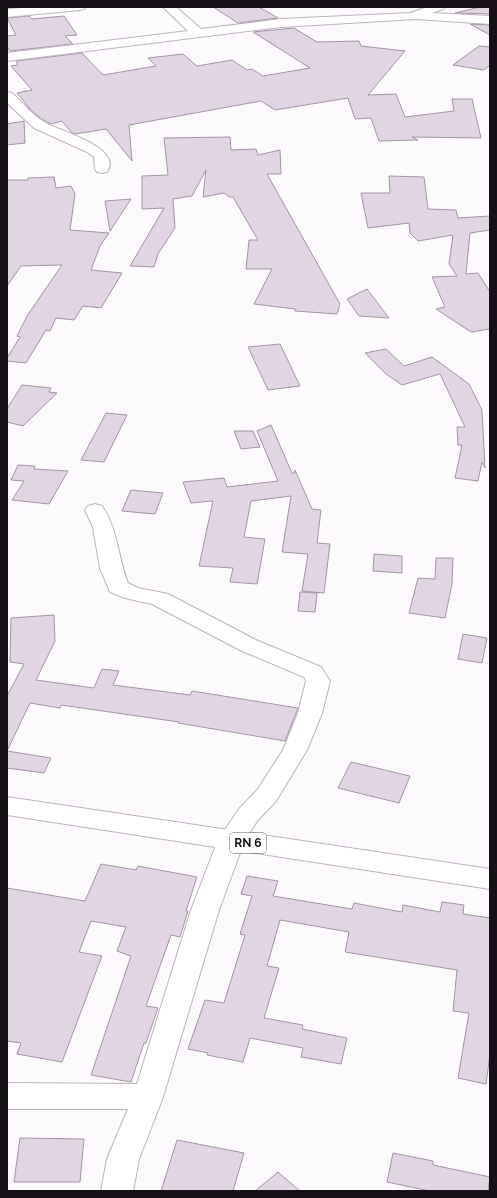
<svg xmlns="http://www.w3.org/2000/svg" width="497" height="1198" font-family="Raleway,sans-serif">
	<rect width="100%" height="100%" fill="#fdfafd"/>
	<g fill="#e1d4e3" stroke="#a194a2">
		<path d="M213,7H259L278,18L238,23Z"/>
		<path d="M480,7H490V14L455,13Z"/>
		<path d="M29,16L32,19L64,16L77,35L65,36L73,44L10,51L7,46V36L16,35L7,18Z"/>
		<path d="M470,24L490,25V35Z"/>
		<path d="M294,28L317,42L359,41L361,46L405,51L368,95L396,94L405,117L454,111L452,99H472L481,138L412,137L418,140L379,141L371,118L355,119L348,98L275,110L261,101L129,125L132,161L106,129L75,134L71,132L62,121L51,124L40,118L30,109L17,93L32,90L11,66L18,65L16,61L82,53L103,75L156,66L148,58L183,54L197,66L232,60L247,70L252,69L263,76L310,68L253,32Z"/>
		<path d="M479,46L490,47V65L484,70L453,65Z"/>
		<path d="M24,121L25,143L7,145V124Z"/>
		<path d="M230,137L231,150L256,149L258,155L280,150L281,174H267L340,304L337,314L295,311V309L254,304L272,269H246L249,240H258L233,197H229L224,193L203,197L206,170L192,196L173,199L175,228L158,254L154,267L130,266L164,208L142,209V176L168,175L164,138Z"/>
		<path d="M389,176L424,177L428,209L456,210L458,218L490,216V230L470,233L466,274L478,273L490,292V329L471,332L436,309L445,307L432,277L457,276L449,264L453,235L418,241L410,233L409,223L368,228L361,193H390Z"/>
		<path d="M54,177L56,188L71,186L75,194L70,230L109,233L100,246L91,270L122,273L101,308L83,306L74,320L56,318L50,331L46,330L26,363L7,361V358L20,337L17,336L27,316L62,265L21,266L7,286V180H28V178Z"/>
		<path d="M131,199L110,231L105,201Z"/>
		<path d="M367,289L389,318L359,316L347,299Z"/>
		<path d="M280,344L300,386L268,390L248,347Z"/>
		<path d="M386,349L404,366L432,357L469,384L482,410L485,468L482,462L478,481L455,478L462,445H458L457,427H465L440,374L402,385L386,374L365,353Z"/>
		<path d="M22,385L51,388L49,392L57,393L23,426L7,422V409Z"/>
		<path d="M106,413L127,415L104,462L81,460Z"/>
		<path d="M271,425L292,473H295V470L312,509L321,510L317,543L330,544L324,593L302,591L308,554L282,552L291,496L251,501L244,537L265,539L257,584L230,582L233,568L199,566L213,501L191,503L183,482L224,478L227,487L278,481L257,431Z"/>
		<path d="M234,431H253L260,447L241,449Z"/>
		<path d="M18,465L35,466L34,469L68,471L49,504L12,500L24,481L11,480Z"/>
		<path d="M131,490L163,493L155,514L122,511Z"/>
		<path d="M374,554L402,556V573L373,571Z"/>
		<path d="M436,558H453L452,584L445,618L409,613L418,578L435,579Z"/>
		<path d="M300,592L317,593L315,612L298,611Z"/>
		<path d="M54,615L55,641L36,680L94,688L102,669L119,671L113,685L190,695L192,691L298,708L285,741L178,723L179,722L61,705L60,708L30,703L7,751V696L24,664L10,662L11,618Z"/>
		<path d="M463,634L487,638L482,663L458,659Z"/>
		<path d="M7,751L51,758L44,773L7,768Z"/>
		<path d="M351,762L410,776L399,803L338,788Z"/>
		<path d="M101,864L136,870L138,866L197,877L186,911H188L180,937L171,935L146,1006L158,1008L146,1043H144L131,1082L91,1075L131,956L117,951L126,927L91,921L79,952L102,956L62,1062L17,1054L21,1043L7,1041V888L85,901Z"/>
		<path d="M247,876L278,881L273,896L352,909L354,903L402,912L403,905L440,912L442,902L464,905L463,914L490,918V1054L486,1084L458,1078L469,1013L453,1011L457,970L345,952L349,932L280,920L267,966L279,968L264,1018L303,1025L302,1029L347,1038L341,1064L301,1057L303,1048L250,1038L243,1062L207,1055L208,1053L188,1049L205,1000L224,1003L245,935L240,934L252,896L241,894Z"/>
		<path d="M20,1138L84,1139L80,1182H14Z"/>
		<path d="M177,1140L244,1153L233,1191H161Z"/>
		<path d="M393,1153L433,1161V1165L490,1177L488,1191H430L387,1182Z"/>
		<path d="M278,1172L300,1191H255Z"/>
	</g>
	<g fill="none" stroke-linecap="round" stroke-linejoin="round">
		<defs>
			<g id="minor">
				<path d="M37,7H86L84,9L80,10L7,17V9Z"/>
				<path d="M163,7H176L201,29L281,19L411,13L427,7H445L443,9L432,13L490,16V24L416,19L281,27L7,61V53L188,31Z"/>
				<path d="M7,92L12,93C22,102 32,115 44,122C58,131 124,147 107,172L102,173L97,172L95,169L94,157L87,152L34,128L7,103Z"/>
				<path d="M95,504L102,506C118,529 118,558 128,583L138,588L168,594L258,641L321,667L330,681L322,713L307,750L276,801L257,821L244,842L219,910L163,1097L139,1159L133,1191H101L107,1159L128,1109H7V1083L137,1084L191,910L218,840L239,809L258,789L283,750L298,713L306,681L304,677L242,651L152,604L125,598L110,592L100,568L93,527L85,510L88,506Z"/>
			</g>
			<path id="primary" d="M7,797L490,869V889L7,815Z"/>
		</defs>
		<use href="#minor" stroke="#beb1bf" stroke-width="2"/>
		<use href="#primary" stroke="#beb1bf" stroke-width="2"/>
		<use href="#minor" fill="#fff" fill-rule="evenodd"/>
		<use href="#primary" fill="#fff" fill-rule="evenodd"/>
	</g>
	<g text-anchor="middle" stroke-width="3.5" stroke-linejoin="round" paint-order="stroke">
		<rect fill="#fff" stroke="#5c585c" stroke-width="1" x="230" y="833" width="36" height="20" rx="3"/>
		<g font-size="12" font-weight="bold" fill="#161116">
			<text x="248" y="847">RN 6</text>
		</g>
	</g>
	<rect width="497" height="1198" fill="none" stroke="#161116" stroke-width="16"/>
</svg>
